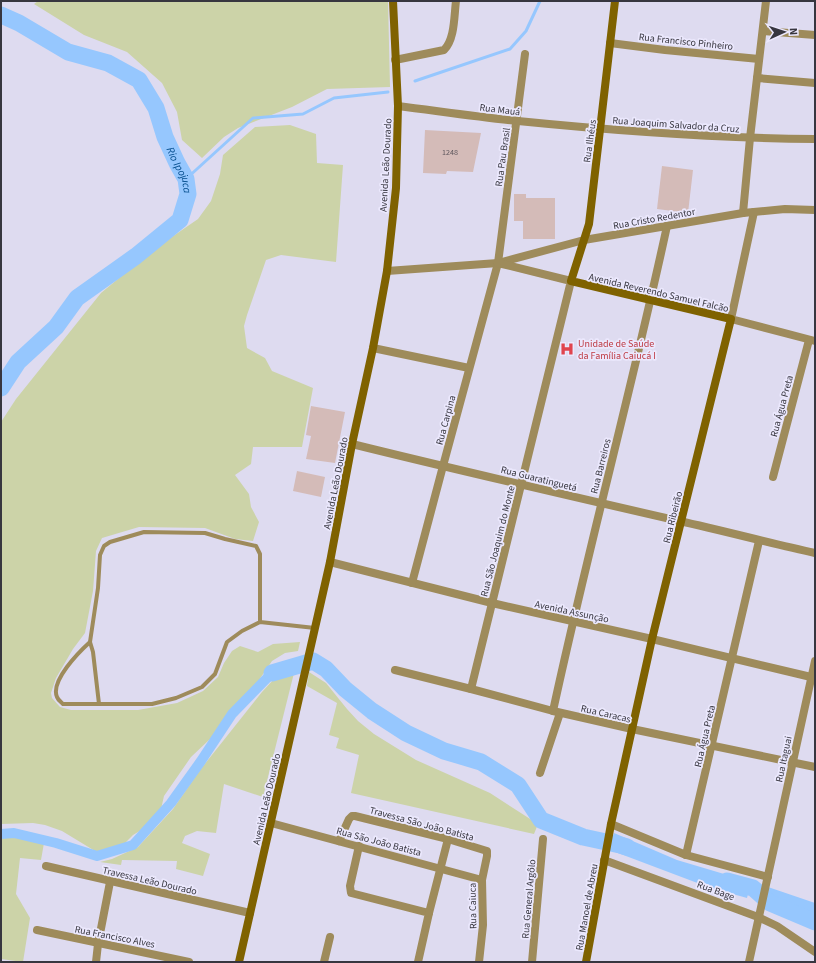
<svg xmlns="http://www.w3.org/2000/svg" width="816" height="963" font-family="'Source Sans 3',sans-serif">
	<rect width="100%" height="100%" fill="#dedbf0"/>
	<g fill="#ccd3a8">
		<path d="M38,1H388L390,87L327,89L292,107L238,128L224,137L202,158L182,140L177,112L162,83L127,52L84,35L34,4Z"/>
		<path d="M290,125L316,134L317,163L343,165L336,262L281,255L266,260L247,315L244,326L247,348L265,358L272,371L313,388L302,447H253L251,464L235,475L249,494L251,507L259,522L253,541L235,539L205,528L139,527L102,538L96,551L93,591L85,633L73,649L56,678L51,693L52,698L60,707L71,710H138L177,703L203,691L218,677L224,663L232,651L240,646L258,652L273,644L300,642L298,651L285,653L272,661L248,696L235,708L224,724L209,740L191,757L164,796L161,809L143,829L133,835L121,847L108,851H95L62,831L45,825L33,823L1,824V422L16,399L101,293L153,250L198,219L211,201L220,174L223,155L255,127Z"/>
		<path d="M309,672L326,683L347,709L358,721L374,734L416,760L490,793L538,824L534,834L351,793L359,755L336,748L339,738L329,735L337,703L307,686Z"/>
		<path d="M294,673L263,797L224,784L216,833L197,831L185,836L182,843L210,854L203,876L176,869L177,861L122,860L121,865L100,862L112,859L138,847L173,809L200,770L262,692L275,678Z"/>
		<path d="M14,836L44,843L41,860L20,858L16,894L30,918L23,962L1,959V837Z"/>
	</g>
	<g fill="#96c7fe">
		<path d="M614,833L677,860L751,882L747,898L708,887L610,850Z"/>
		<path d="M768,887L815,903V919L763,904Z"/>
	</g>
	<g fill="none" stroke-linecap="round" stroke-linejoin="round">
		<g stroke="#96c7fe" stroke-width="3">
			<path d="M415,81L510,49L526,31L540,1"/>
			<path d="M186,179L253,118L303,114L334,98L388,92"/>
		</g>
		<path stroke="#96c7fe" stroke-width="10" d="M1,834L14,833L56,843L97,856L133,845L171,803L201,761L232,714L272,673"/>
		<g stroke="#96c7fe" stroke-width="17">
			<path id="s1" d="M1,15L19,23L68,52L108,63L139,80L156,108L165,137L177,163L186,179L188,194L180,220L136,256L77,298L56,327L18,362L1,388"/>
			<path d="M272,673L313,661L326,669L345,689L372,711L406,733L444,751L481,762L518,785L541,820L583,837L620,845L627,847"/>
			<path d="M727,881L753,888L770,903L815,922"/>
		</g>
	</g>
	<g fill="#d4bbb8">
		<path d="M425,130L481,133L473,172L447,171L446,174L423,173Z"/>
		<path d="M662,166L693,170L688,213L657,209Z"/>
		<path d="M514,194H526V198H555V239H523V221H514Z"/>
		<path d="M311,406L345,412L335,463L306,459L311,436L306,435Z"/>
		<path d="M297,471L325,477L321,497L293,491Z"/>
	</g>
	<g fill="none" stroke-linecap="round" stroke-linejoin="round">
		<g stroke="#9e8b5b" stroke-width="4">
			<path d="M260,622V554L256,546L225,539L205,533L144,532L110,542L104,546L100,555L98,588L90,642C79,652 50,681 57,697C58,700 61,702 63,704H152L176,698L202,687L215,674L227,642L242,631L260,622L315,628"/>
			<path d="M90,642L93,652L99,704"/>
		</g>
		<g stroke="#9e8b5b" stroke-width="8">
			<path d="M763,31L815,35"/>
			<path d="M610,43L665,50L759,59"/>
			<path d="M395,60L444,50C455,39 454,16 456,1"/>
			<path d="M757,78L815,83"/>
			<path d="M398,106C438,111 478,117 518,121C617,131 716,138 815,139"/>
			<path d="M754,212L731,319L815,341"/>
			<path d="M743,213L750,138L766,1"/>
			<path d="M387,271L498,263L584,240L743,213L785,209L815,210"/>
			<path d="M373,348L469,368"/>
			<path d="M352,444C461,471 570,496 679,521C725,531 769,543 815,553"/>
			<path d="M773,477L809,340"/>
			<path d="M330,562L492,603L652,639L811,677"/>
			<path d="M412,583L443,466L498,263L525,54"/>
			<path d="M395,670L471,689L553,711L632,729L815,767"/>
			<path d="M471,689L571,281L498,263"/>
			<path d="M553,711C588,549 632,388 667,226"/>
			<path d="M540,773L560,713"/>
			<path d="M271,823L482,880"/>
			<path d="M611,824L686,855L768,877"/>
			<path d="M339,841L349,819L352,816H355L448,839L487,851V856L482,880L483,925L479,962"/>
			<path d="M359,846L350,886L351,893L429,913L418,962"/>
			<path d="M686,855L759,541"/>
			<path d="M604,860L758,917L777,926L815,952"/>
			<path d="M46,866L250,913"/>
			<path d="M429,913L448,839"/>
			<path d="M37,930L189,962"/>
			<path d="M96,962L98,944L110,882"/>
			<path d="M324,962L330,937"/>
			<path d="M532,962L543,839"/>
			<path d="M749,962L815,661"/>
		</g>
		<g stroke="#7f6200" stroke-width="8">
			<path d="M239,962L330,562L352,444L373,348L387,271L396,188L398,106L393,1"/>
			<path d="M586,962L611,824L652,639L731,319L571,281L589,224L615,1"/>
		</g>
	</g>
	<defs>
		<symbol id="hospital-bare" viewBox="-9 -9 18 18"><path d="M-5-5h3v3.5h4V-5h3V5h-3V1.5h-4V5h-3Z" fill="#e0444e" stroke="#ebe8fd" stroke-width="2.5" paint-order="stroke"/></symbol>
	</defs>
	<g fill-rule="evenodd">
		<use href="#hospital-bare" x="557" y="339" width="20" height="20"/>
	</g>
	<g text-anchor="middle" stroke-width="3.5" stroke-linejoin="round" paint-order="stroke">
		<g font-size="8" fill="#5e575d">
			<text x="450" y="155">1248</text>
		</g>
		<g font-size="10" fill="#37363f" stroke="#ebe8fd">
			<text transform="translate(686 41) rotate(6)" y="4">Rua Francisco Pinheiro</text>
			<text transform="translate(500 109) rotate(7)" y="4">Rua Mauá</text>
			<text transform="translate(676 124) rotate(4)" y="4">Rua Joaquim Salvador da Cruz</text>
			<text transform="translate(589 141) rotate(-82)" y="4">Rua Ilhéus</text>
			<text transform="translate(502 157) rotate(-82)" y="4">Rua Pau Brasil</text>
			<text transform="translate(385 165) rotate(-87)" y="4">Avenida Leão Dourado</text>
			<text transform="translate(654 218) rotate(-10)" y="4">Rua Cristo Redentor</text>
			<text transform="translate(659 292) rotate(13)" y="4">Avenida Reverendo Samuel Falcão</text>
			<text transform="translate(781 406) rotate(-75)" y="4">Rua Água Preta</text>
			<text transform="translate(445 420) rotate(-75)" y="4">Rua Carpina</text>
			<text transform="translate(600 466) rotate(-76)" y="4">Rua Barreiros</text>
			<text transform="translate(539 478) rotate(14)" y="4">Rua Guaratinguetá</text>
			<text transform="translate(335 483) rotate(-79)" y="4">Avenida Leão Dourado</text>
			<text transform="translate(672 517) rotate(-76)" y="4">Rua Ribeirão</text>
			<text transform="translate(497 541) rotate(-76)" y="4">Rua São Joaquim do Monte</text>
			<text transform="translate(572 611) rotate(12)" y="4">Avenida Assunção</text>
			<text transform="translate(606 713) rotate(13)" y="4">Rua Caracas</text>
			<text transform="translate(704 736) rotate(-77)" y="4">Rua Água Preta</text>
			<text transform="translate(783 759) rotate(-78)" y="4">Rua Itaguai</text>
			<text transform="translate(266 799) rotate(-77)" y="4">Avenida Leão Dourado</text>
			<text transform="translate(422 823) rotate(15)" y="4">Travessa São João Batista</text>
			<text transform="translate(379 841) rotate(15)" y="4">Rua São João Batista</text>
			<text transform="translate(150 880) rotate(13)" y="4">Travessa Leão Dourado</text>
			<text transform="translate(716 890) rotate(20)" y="4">Rua Bage</text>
			<text transform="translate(528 899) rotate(-85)" y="4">Rua General Argôlo</text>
			<text transform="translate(472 906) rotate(-91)" y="4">Rua Caiuca</text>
			<text transform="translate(586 907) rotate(-80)" y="4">Rua Manoel de Abreu</text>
			<text transform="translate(115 936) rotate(11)" y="4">Rua Francisco Alves</text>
		</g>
		<g font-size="10" fill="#be3a42" stroke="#ebe8fd" text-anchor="start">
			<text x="578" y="347">Unidade de Saúde<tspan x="578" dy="12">da Família Caiucá I</tspan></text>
		</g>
		<g font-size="11" font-style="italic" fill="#024c8c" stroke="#ebe8fd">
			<text dy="4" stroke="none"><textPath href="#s1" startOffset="253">Rio Ipojuca</textPath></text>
		</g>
	</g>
	<rect width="816" height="963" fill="none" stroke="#37363f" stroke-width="4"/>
	<g transform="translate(784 32) rotate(87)" stroke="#ebe8fd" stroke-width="3" paint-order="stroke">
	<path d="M0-3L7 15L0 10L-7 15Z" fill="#37363f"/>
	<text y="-6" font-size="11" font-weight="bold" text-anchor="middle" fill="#37363f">N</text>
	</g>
</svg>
